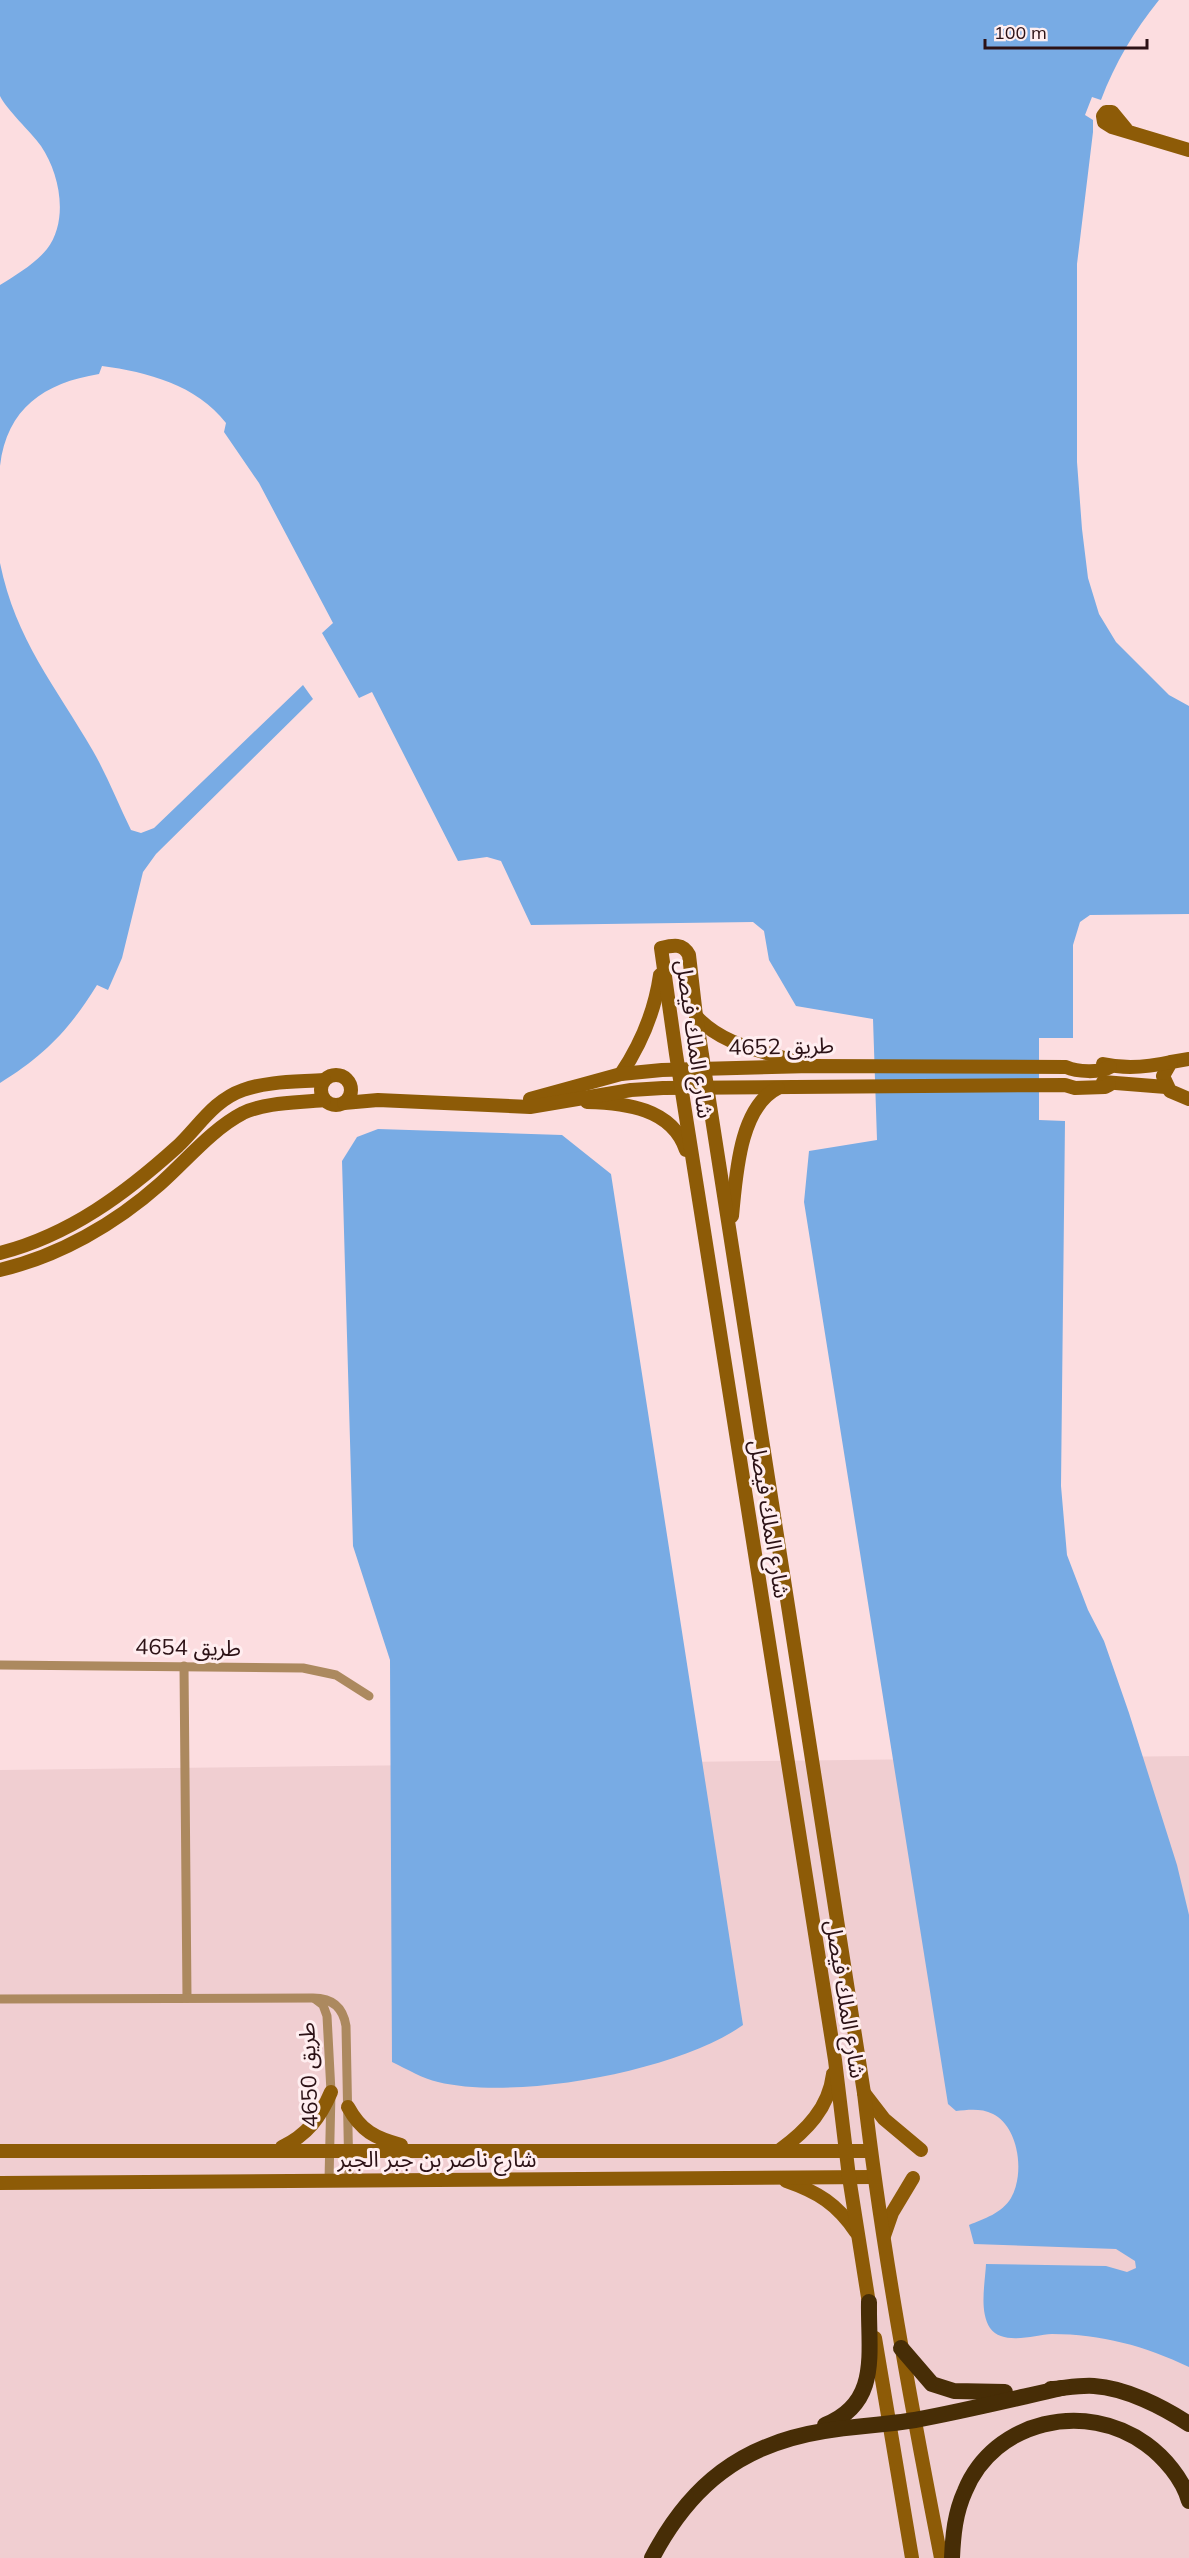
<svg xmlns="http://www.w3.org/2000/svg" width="1189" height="2558" font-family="Mulish,'Noto Sans Arabic',sans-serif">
	<rect width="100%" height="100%" fill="#fcdde0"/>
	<path fill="#f0ced1" d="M1189,1756V2558H0V1770Z"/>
	<g fill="#78abe4">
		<path d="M0,0H1159C1134,31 1115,63 1101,100L1092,97L1085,115L1093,120V132L1077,264V462L1082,529L1088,578L1099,614L1116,642L1169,695L1189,706V914L1090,915L1080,922L1073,945V1038H1039V1120L1065,1121L1061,1486L1067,1555L1088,1610L1104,1641L1129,1713L1177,1865L1189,1915V2367C1145,2346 1101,2334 1052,2334C1034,2335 1003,2346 990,2328C979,2311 985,2284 986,2264L1106,2266L1127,2272L1136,2268L1135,2261L1116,2249L974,2244L969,2225C984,2219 1002,2213 1011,2198C1025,2174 1019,2127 993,2114C981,2108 968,2110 956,2111L948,2104L804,1202L809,1151L877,1140L873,1019L796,1006L769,960L764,931L753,922L531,925L501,861L487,857L458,861L372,692L359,698L322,633L333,623L259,483L224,432L226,423C197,385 147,372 102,366L99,374C44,383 7,408 0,466V285C16,275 35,264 47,249C69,220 60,174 41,146C31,132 6,109 0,96C0,86 0,16 0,0Z"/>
		<path d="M0,563C16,641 55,685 93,751C108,777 118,804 131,830L141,833L154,828L303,685L313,699L156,854L143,872L122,958L108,990L97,985C69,1030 45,1055 0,1083Z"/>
		<path d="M378,1129L562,1135L611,1174L743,2025C679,2071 516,2101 438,2082C423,2079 407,2069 392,2062L390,1660L353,1546L342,1161L357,1137Z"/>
	</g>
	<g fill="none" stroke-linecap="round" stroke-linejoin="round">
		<g stroke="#ac895f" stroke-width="9">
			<path d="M0,1665L303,1668L336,1675L369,1696"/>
			<path d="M184,1666L187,1998"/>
			<path d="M0,1999L313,1998C332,1998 343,2007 346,2026L349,2180"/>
			<path d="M315,1999L323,2005L327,2016L331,2092L329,2180"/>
		</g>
		<g stroke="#8d5b07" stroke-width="14">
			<path d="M1126,129L1112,112H1106L1103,116L1104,122L1112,127L1189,150"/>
			<path d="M696,1016C722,1046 765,1051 801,1063"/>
			<path d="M1189,1059L1171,1062L1163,1076L1170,1091L1189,1099"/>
			<path d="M1103,1064C1125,1069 1149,1067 1171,1062"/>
			<path d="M621,1074C641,1044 655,1010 660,975"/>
			<circle cx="336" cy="1090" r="15"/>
			<path d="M1103,1082L1166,1087"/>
			<path d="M530,1099L621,1074L662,1070L811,1066L1066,1067C1077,1072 1100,1073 1110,1067"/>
			<path d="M587,1102C625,1103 672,1108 686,1150"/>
			<path d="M344,1103L378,1100L530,1107L631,1090L663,1088L1065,1085L1075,1088L1105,1087L1109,1085"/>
			<path d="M732,1216C736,1177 739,1107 778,1088"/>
			<path d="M0,1253C70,1235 126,1193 178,1146C199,1126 214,1100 243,1090C268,1081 298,1082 324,1080"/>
			<path d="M0,1270C59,1256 115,1224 160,1184C186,1161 212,1129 243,1113C267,1102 298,1103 324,1100"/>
			<path d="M864,2093L884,2119L921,2150"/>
			<path d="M348,2107C361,2131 375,2138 401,2145"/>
			<path d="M282,2147C307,2135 320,2118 331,2092"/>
			<path d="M780,2150C806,2131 829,2108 833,2074"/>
			<path d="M0,2151H870"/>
			<path d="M786,2181C818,2192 837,2204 856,2232"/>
			<path d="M0,2183L873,2177"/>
			<path d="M884,2236L892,2213L913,2178"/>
			<path d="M870,2310L849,2177L835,2060L676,1054L661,948C673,945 683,943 689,955L696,1016L864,2093C882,2249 911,2404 941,2558"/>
			<path d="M875,2338L912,2558"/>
		</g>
		<g stroke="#472d06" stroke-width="16">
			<path d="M901,2348L932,2384L954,2391L1005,2392"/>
			<path d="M1051,2389C1065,2388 1080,2385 1094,2386C1126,2388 1163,2407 1189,2424"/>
			<path d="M825,2425C881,2403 868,2352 869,2302"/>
			<path d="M652,2558C690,2485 742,2444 824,2431C854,2426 885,2425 915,2420C964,2411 1013,2399 1062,2388"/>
			<path d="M952,2558C953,2535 955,2513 965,2491C994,2420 1086,2400 1146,2444C1164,2457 1183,2479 1189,2501"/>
		</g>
	</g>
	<g text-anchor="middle" stroke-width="6" stroke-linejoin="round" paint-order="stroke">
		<g font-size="22" fill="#2c1216" stroke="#ffeef0">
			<text transform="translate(695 1039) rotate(82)" y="8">شارع الملك فيصل</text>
			<text transform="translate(781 1046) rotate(-1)" y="8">طريق 4652</text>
			<text transform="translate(770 1519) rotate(81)" y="8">شارع الملك فيصل</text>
			<text transform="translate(188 1647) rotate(1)" y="8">طريق 4654</text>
			<text transform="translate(846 1999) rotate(81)" y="8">شارع الملك فيصل</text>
			<text transform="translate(308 2075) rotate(-92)" y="8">طريق 4650</text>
			<text x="437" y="2167">شارع ناصر بن جبر الجبر</text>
		</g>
	</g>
	<path d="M985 39v9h162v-9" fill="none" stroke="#2c1216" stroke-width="3"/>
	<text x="994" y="39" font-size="18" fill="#2c1216" stroke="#ffeef0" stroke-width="4.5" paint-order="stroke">100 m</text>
</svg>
